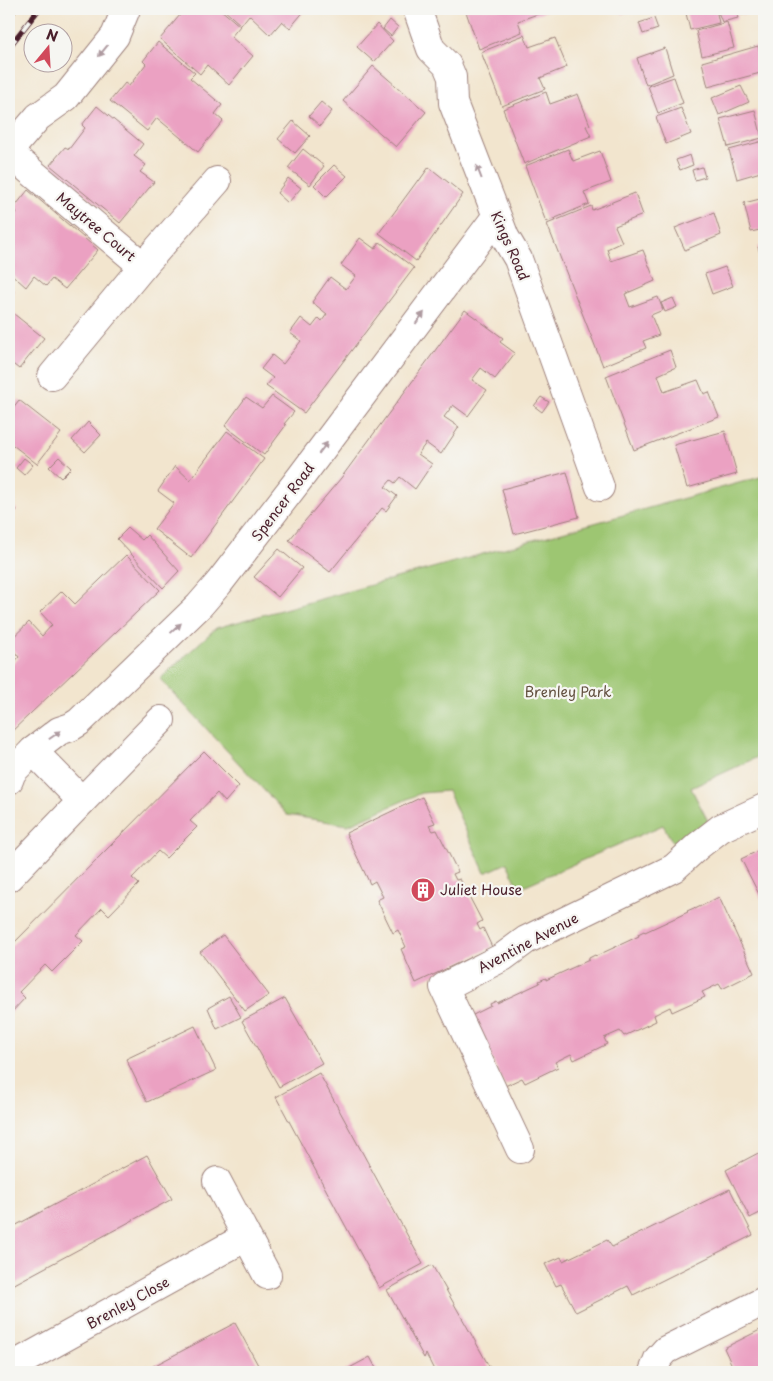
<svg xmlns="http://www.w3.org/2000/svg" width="773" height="1381" font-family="'Playpen Sans',sans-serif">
	<rect width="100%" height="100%" fill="#f6f6f2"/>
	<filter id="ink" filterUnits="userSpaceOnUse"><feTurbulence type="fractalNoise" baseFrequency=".02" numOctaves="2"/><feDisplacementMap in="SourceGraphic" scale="10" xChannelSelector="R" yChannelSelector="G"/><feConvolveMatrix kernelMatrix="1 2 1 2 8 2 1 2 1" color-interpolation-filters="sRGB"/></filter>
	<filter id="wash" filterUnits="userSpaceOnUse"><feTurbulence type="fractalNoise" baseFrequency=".0096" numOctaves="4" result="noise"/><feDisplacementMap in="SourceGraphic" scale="20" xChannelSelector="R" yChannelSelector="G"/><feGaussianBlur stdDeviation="1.12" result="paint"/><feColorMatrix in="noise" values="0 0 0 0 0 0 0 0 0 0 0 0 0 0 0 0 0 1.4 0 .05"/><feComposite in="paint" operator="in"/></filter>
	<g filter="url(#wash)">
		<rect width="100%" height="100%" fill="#f2e5ce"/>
		<path fill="#9dc672" stroke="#74724e" d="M764,476V754L691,788L708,821L677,850L663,825L519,888L507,863L485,873L448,791L421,793L348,825L287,815L160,679L216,628Z"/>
		<g id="blocks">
			<g fill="#eba1c2">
				<path d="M185,9H220L240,26L231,37L253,56L229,85L207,65L200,74L160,39Z"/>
				<path d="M223,9H306L290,28L282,21L270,35L249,15L241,25Z"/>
				<path d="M465,9H545L546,11L518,21L522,32L479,49Z"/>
				<path d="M620,9H635L622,14Z"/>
				<path d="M685,9H716L719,23L690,30Z"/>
				<path d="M730,9H735L738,18L722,22L718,12Z"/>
				<path d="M740,9H758L759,11L742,15Z"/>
				<path d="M654,18L658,29L643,34L639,23Z"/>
				<path d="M390,20L398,27L391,36L383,29Z"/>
				<path d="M727,22L734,48L702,56L696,31Z"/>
				<path d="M377,24L393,41L374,62L357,47Z"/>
				<path d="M524,35L529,47L555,38L567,67L540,78L545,89L502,106L481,52Z"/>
				<path d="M158,42L195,73L190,78L222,105L215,114L223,121L198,152L157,118L147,131L110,101L125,83L129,86L146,64L143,61Z"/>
				<path d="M758,46L764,66V72L708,87L702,62Z"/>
				<path d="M665,48L673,74L646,85L637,58Z"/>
				<path d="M373,66L426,112L396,147L343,101Z"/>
				<path d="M674,77L683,103L658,113L648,86Z"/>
				<path d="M741,86L749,102L719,115L712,98Z"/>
				<path d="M546,92L550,104L578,94L590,125L586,126L591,136L524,164L503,109Z"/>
				<path d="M321,102L332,111L320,126L309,116Z"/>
				<path d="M97,106L143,144L134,156L146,165L140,172L154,182L120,223L50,165L65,147L69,149L85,128L82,125Z"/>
				<path d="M681,108L691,134L666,144L656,117Z"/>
				<path d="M755,110L762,138L728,147L720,119Z"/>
				<path d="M293,121L310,136L295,153L278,139Z"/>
				<path d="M763,141L764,146V171L737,179L729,150Z"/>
				<path d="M303,149L324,166L310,185L288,168Z"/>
				<path d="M568,149L573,161L600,151L611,182L584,192L589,204L546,222L525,166Z"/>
				<path d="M690,155L693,165L680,170L676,160Z"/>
				<path d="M334,165L347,176L326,197L314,185Z"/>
				<path d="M429,167L463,194L416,261L379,233L418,180L419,181Z"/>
				<path d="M702,167L705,177L695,180L692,170Z"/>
				<path d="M288,178L301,188L288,203L277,193Z"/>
				<path d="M28,190L98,250L65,289L52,279L46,286L34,276L26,287L9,272V222L17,212L13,209Z"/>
				<path d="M635,193L643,215L615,226L622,242L607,249L611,261L643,250L655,281L625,294L630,307L658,297L663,310L651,315L659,335L643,341L646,348L603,366L547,224L591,206L592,210Z"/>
				<path d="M764,198V229L751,232L744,203Z"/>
				<path d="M714,213L721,235L685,250L675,228Z"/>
				<path d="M360,238L375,249L380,242L414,268L304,413L266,386L273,378L261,369L272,355L283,364L301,341L290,333L301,318L312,327L319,318L322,321L327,314L312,302L330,277L346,289L356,276L341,265Z"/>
				<path d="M764,246V267L758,247Z"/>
				<path d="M725,267L733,286L712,294L705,274Z"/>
				<path d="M9,287L14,291L9,298Z"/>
				<path d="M673,298L677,307L665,312L661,303Z"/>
				<path d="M9,310L44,338L19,369L9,361Z"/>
				<path d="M465,310L503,338L500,342L515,353L495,379L481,368L472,380L487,390L468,416L453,405L444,417L459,427L441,454L426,443L418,454L432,464L415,489L400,477L395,483L391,480L385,487L397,496L386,511L382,508L330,572L289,540L341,478Z"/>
				<path d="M670,350L676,367L658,375L664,392L698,380L704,394L709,392L719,417L634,450L606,376Z"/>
				<path d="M272,396L294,412L284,424L286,425L264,455L225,426L246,397L262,408Z"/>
				<path d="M541,397L549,402L542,412L534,406Z"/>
				<path d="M19,400L61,433L37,464L9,442V413Z"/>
				<path d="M88,422L101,435L85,452L72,440Z"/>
				<path d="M227,431L264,459L191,558L154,529L174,503L158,491L175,466L190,480Z"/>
				<path d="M725,431L737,474L687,488L674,445Z"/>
				<path d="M59,457L71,468L61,478L49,467Z"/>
				<path d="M24,458L33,465L24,475L16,468Z"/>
				<path d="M567,472L579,517L514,534L502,489Z"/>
				<path d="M10,503L17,510L9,517V504Z"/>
				<path d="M128,528L142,540L147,535L179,571L163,588L117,539Z"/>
				<path d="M279,549L302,568L278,597L254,577Z"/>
				<path d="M126,555L160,590L9,734V668L19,657L9,645V641L29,622L42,636L52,625L40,612L62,591L75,604Z"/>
				<path d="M204,751L239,786L225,802L217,793L190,821L197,827L166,858L158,851L132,878L139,884L109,915L102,908L76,935L83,941L52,972L45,965L19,992L25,998L9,1015V948Z"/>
				<path d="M422,797L435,823L429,825L433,831L437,830L458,872L453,874L456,880L460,879L482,921L477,924L480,930L483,928L492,947L416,983L401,949L406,947L398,930L393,933L377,900L383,897L375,881L370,884L346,833Z"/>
				<path d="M764,848V899L762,900L741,859Z"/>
				<path d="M719,897L754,973L722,989L719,984L702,992L705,997L672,1012L670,1007L654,1015L656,1021L624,1036L620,1031L604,1038L607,1044L574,1060L571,1054L555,1062L558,1067L525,1083L522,1078L505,1086L471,1016L491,1006L490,1004L496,1001L497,1003L540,983L539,981L546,978V980L589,960V958L595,955L596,956L639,936L638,934L644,931L645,932L688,912L687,911L694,908L695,909Z"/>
				<path d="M223,935L269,995L245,1011L200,952Z"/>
				<path d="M229,996L241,1017L217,1029L208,1008Z"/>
				<path d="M285,998L322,1063L279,1087L242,1021Z"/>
				<path d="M195,1026L216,1070L147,1102L126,1059Z"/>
				<path d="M319,1073L423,1264L379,1288L276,1097Z"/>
				<path d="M764,1150V1211L750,1218L726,1170Z"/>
				<path d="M147,1155L172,1199L9,1287V1229Z"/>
				<path d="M730,1189L753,1235L633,1295L628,1286L576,1312L561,1284L556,1286L545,1264L561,1257L563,1261L607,1240L612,1247Z"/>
				<path d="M432,1265L470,1332L490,1368L480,1372H435L426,1354L424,1358L387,1290Z"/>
				<path d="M235,1323L258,1365L244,1372H142Z"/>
				<path d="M764,1328V1372H735L724,1348Z"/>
				<path d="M370,1357L378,1372H342Z"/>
			</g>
		</g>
	</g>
	<g filter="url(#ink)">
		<use href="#blocks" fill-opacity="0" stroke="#9e827c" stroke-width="1"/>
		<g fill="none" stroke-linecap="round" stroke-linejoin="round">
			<defs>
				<g id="minor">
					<path d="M417,9L431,49L447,65L452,77L453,103L505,237L518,259L600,487"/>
					<path d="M9,151L38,117L66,97L115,36L126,9"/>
					<path d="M9,153L143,266L217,181"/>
					<path d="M52,376L143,266"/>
					<path d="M9,780L12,772L33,751L59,731L71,727L79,722L199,606L219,583L300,478L496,217"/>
					<path d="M82,801L161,720"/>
					<path d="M9,877L82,801L33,751"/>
					<path d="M520,1149L444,987L503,957L526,940L674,868L698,846L721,828L764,808"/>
					<path d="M217,1181L267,1275"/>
					<path d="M9,1368L246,1237"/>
					<path d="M653,1372L658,1359L666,1350L764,1301"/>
				</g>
			</defs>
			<use href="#minor" stroke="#9e827c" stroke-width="30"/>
			<use href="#minor" stroke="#fff" stroke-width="28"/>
			<defs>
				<g id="rail">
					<path d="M9,17L15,9"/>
					<path d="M9,47L39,9"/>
				</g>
			</defs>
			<use href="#rail" stroke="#4a1f2b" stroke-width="5.5"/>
			<use href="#rail" stroke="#f6f6f2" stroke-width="4" stroke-dasharray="11" stroke-linecap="butt"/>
		</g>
		<defs><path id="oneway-solid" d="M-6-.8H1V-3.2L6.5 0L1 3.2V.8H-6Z" transform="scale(1.25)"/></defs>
		<g fill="#ae9aa0">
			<use href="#oneway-solid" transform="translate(103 51) rotate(129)"/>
			<use href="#oneway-solid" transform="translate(479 172) rotate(-111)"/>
			<use href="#oneway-solid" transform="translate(420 318) rotate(-53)"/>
			<use href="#oneway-solid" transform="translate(323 448) rotate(-53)"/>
			<use href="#oneway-solid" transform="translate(176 628) rotate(-43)"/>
			<use href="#oneway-solid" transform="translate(55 735) rotate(-35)"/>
		</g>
	</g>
	<defs>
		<symbol id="building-disc" viewBox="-11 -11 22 22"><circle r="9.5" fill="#d1495b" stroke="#f6f6f2"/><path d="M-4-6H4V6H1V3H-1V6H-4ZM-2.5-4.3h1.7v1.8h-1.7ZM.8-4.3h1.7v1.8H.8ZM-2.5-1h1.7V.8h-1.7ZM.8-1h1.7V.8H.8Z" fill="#fff"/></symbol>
	</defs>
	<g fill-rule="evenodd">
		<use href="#building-disc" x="409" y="876" width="28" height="28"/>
	</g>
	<g text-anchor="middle" stroke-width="4.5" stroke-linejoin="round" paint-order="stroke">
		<g font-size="14" fill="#4a1f2b" stroke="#f6f6f2">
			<text transform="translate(96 227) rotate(40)" y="5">Maytree Court</text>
			<text transform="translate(510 246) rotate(66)" y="5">Kings Road</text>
			<text transform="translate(283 502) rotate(-53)" y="5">Spencer Road</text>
			<text transform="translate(528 943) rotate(-28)" y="5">Aventine Avenue</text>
			<text transform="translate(128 1303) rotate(-29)" y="5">Brenley Close</text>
		</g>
		<g font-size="14" fill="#635140" stroke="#f6f6f2">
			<text x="568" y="697">Brenley Park</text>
		</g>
		<g font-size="14" fill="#4a1f2b" stroke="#f6f6f2" text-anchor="start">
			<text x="440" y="895">Juliet House</text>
		</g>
	</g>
	<rect width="773" height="1381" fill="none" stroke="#f6f6f2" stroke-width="30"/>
	<g transform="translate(48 48) rotate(18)"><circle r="24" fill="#f6f6f2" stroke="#b1a0a2"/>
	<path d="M0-4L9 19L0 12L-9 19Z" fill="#d1495b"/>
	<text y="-8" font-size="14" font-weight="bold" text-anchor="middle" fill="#4a1f2b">N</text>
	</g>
</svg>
